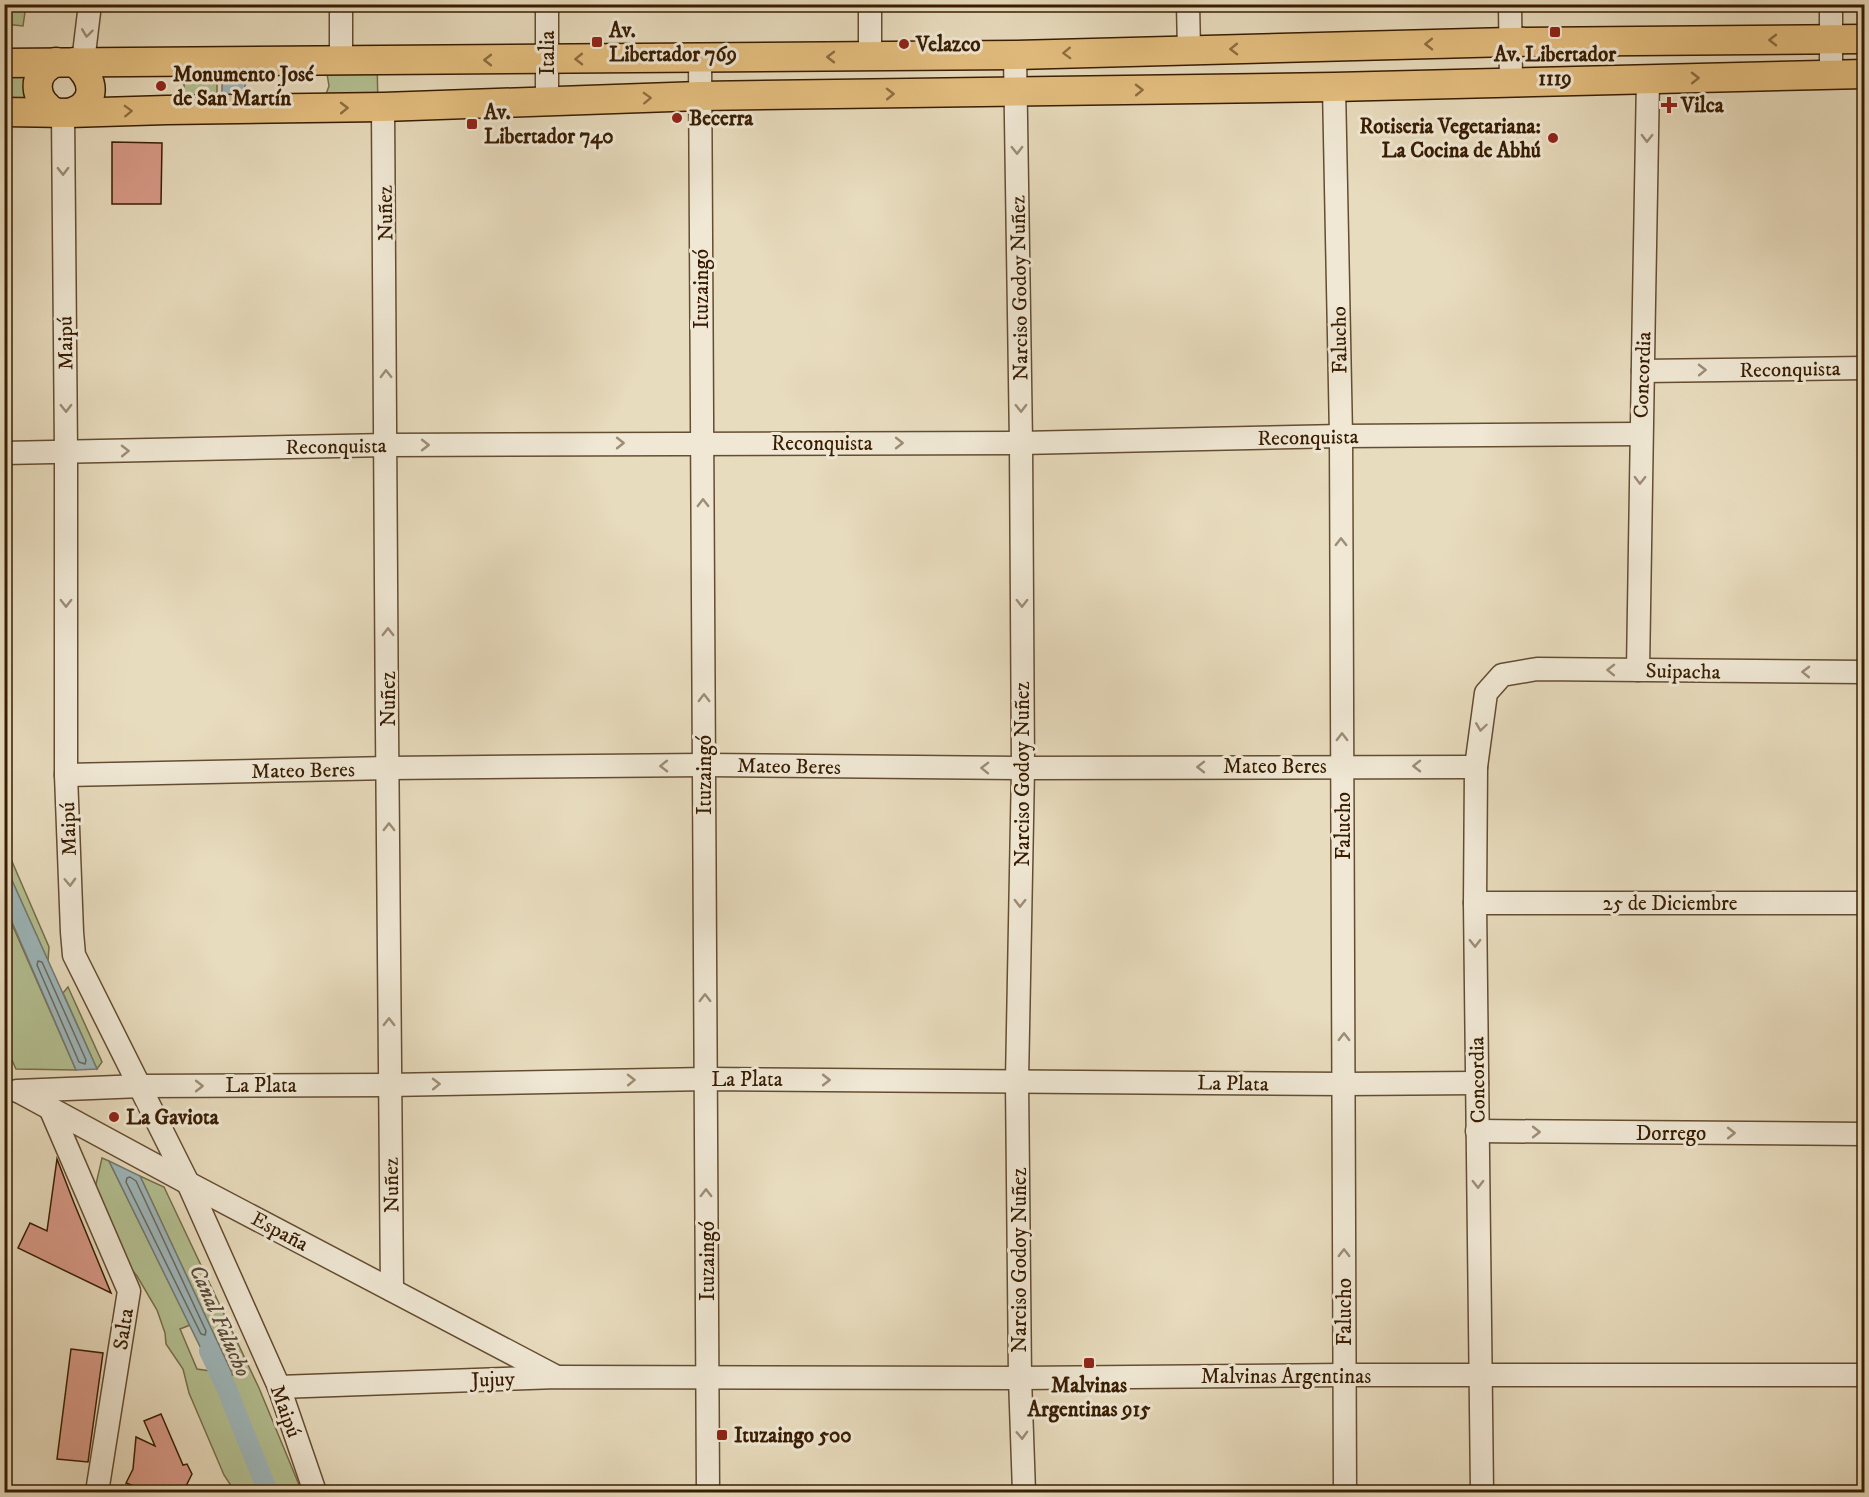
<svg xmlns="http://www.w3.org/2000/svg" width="1869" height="1497" font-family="'IM FELL DW Pica',serif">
	<rect width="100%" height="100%" fill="#e8dcbe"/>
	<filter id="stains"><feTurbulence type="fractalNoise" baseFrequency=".00333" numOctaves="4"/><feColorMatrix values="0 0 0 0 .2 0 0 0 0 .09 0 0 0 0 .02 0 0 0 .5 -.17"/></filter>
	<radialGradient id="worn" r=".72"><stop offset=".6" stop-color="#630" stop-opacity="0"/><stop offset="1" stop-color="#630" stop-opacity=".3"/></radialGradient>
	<g fill="#b4c193" stroke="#766f4a" stroke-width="1.5">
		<path d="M5,4L26,5L23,26L5,24Z"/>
		<path d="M377,60L378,107L326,94L329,86L327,74Z"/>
		<path d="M39,67L30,98L5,105L4,69Z"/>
		<path d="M217,73V97H184V74Z"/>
		<path d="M4,843L49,947L48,961L5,865Z"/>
		<path d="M4,906L76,1070L16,1069L5,1045Z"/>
		<path d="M68,987L102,1062L97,1069L63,993Z"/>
		<path d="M102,1158L109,1161L190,1325L180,1329L197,1369L232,1374L140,1176L164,1187L259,1388L302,1492H235L224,1475L189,1393L183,1369L166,1344L165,1333L157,1310L137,1276L116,1250L98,1206L96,1184Z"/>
	</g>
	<g fill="#9eb8bd" stroke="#757a72" stroke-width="1.5">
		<path d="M245,74V94L222,95V75Z"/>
		<path d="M5,865L97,1069L76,1070L5,906Z"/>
		<path d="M109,1161L140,1176L233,1375L213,1373Z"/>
	</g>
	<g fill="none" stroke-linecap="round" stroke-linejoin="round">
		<g stroke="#6b6a60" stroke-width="1.5">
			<path d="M38,961L42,962L86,1060L85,1064L79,1062L37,965Z"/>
			<path d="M127,1178L130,1177L136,1181L206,1331L205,1335L201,1334L126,1182Z"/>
		</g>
		<path stroke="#9eb8bd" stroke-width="20" d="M209,1351L226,1387L268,1492"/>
	</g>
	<g fill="#d89a88" stroke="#381d02" stroke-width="1.5">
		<path d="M112,142L162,143L161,204H112Z"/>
		<path d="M57,1159L74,1203L111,1293L18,1248L30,1223L47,1231Z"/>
		<path d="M71,1349L103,1353L88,1462L57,1459Z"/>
		<path d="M161,1414L183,1465L187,1464L192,1474L183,1492H137L139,1488L126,1483L133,1469L136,1437L155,1446L144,1421Z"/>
	</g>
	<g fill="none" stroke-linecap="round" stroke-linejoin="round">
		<defs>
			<g id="minor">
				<path d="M870,4V56"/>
				<path d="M1188,4L1189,50"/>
				<path d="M1510,4L1511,83"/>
				<path d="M1015,55L1021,443L1023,768L1017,1081L1020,1378L1024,1492"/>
				<path d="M700,57L708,1492"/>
				<path d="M341,60V4"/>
				<path d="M83,62L90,4"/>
				<path d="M1831,75V4"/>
				<path d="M1334,87L1341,436L1345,1492"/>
				<path d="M547,101V4"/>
				<path d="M383,107C387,501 386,896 392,1290"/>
				<path d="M63,113L66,453V775L72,932L74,955L188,1183L279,1387L315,1492"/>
				<path d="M1643,371L1864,368"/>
				<path d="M4,453L387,445L1021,443L1341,436L1640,434"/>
				<path d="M1638,670C1640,473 1645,276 1648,79"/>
				<path d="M66,775L389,768L704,765L1023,768L1476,767"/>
				<path d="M1475,903H1864"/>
				<path d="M17,1091L141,1086L389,1085L706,1079L1344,1084L1477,1083"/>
				<path d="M20,1092L188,1183L555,1376"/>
				<path d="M50,1108L129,1291L97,1492"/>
				<path d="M1477,1131L1864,1134"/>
				<path d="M279,1387L557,1377L1020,1378L1344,1375H1864"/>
				<path d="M1482,1492L1475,903L1476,767L1486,693L1502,675L1537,669L1864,672"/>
			</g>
			<g id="major">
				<path d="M4,63L1015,55L1510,42L1864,39"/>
				<path d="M4,112L69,113L167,110L383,107L700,96L1334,87L1864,74"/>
				<path d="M56,113C33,101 30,73 56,62"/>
				<path d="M69,113C99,104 95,78 74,62"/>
			</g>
		</defs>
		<use href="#minor" stroke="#644d31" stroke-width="25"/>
		<use href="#major" stroke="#381d02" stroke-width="31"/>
		<use href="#minor" stroke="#f0e8d5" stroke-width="22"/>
		<use href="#major" stroke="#e4be7f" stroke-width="28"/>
	</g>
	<defs><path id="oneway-chevron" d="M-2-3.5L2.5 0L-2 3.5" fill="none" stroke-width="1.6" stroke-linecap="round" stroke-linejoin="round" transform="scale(1.5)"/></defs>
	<g stroke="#9d8d76">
		<use href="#oneway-chevron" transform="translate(87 33) rotate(97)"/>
		<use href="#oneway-chevron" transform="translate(1647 138) rotate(91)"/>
		<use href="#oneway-chevron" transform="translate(1017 150) rotate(89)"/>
		<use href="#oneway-chevron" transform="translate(63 171) rotate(89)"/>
		<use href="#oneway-chevron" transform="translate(1702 370) rotate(-1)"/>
		<use href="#oneway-chevron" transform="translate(386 374) rotate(-91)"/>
		<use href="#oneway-chevron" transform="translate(66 408) rotate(89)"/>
		<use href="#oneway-chevron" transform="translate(1021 408) rotate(89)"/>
		<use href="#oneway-chevron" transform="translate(620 443)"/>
		<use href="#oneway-chevron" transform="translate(899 443)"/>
		<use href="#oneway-chevron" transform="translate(425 445)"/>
		<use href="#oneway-chevron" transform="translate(125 451) rotate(-1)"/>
		<use href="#oneway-chevron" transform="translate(1640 480) rotate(91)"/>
		<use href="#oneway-chevron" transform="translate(703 503) rotate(-90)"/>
		<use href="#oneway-chevron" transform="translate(1341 542) rotate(-90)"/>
		<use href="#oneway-chevron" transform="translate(66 603) rotate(90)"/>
		<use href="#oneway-chevron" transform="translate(1022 603) rotate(90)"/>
		<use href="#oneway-chevron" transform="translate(388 632) rotate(-90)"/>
		<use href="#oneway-chevron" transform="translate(1611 670) rotate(-179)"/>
		<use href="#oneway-chevron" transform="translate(1806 672) rotate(-179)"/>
		<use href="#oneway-chevron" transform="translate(704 698) rotate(-90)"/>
		<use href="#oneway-chevron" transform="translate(1481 727) rotate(98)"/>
		<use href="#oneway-chevron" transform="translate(1342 737) rotate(-90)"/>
		<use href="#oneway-chevron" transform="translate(664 766) rotate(179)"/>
		<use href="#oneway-chevron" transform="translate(1417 766) rotate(-180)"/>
		<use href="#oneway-chevron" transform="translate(1201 767) rotate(180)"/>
		<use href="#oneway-chevron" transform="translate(985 768) rotate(-179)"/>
		<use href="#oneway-chevron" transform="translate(389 827) rotate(-90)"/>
		<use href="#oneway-chevron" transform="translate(70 882) rotate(88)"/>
		<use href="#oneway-chevron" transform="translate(1020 903) rotate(91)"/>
		<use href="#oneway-chevron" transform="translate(1475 943) rotate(89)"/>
		<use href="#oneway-chevron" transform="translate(705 998) rotate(-90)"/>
		<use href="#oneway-chevron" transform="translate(389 1022) rotate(-90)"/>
		<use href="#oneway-chevron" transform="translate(1344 1037) rotate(-90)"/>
		<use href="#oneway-chevron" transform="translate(631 1080) rotate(-1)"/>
		<use href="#oneway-chevron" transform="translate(826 1080)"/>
		<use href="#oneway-chevron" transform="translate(436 1084) rotate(-1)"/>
		<use href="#oneway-chevron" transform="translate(199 1086)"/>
		<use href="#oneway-chevron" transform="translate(1536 1132)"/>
		<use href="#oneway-chevron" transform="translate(1731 1133)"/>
		<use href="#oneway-chevron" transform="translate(1478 1184) rotate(89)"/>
		<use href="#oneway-chevron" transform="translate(706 1193) rotate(-90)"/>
		<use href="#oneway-chevron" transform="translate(1344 1253) rotate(-90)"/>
		<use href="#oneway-chevron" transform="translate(1022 1435) rotate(88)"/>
	</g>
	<g stroke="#8e6e40">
		<use href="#oneway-chevron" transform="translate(1773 40) rotate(180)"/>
		<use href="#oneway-chevron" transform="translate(1429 44) rotate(179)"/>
		<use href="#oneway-chevron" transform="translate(1234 49) rotate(179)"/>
		<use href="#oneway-chevron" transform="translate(1067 53) rotate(178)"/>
		<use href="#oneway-chevron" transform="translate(831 57) rotate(180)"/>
		<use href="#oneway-chevron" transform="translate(579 59) rotate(179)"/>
		<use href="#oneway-chevron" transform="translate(488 60) rotate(-180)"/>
		<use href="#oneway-chevron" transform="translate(1695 78) rotate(-1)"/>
		<use href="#oneway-chevron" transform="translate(1139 90) rotate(-1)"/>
		<use href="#oneway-chevron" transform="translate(890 94) rotate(-1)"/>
		<use href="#oneway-chevron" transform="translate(647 98) rotate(-2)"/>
		<use href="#oneway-chevron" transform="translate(344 108) rotate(-1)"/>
		<use href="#oneway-chevron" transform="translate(128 111) rotate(-2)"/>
	</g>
	<g fill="#8f2418" stroke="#f0e8d5" stroke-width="2">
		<rect x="1549" y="26" width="12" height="12" rx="3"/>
		<rect x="591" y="36" width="12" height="12" rx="3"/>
		<circle cx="904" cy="44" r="6"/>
		<circle cx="161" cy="86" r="6"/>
		<path d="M1666 96h6v6h6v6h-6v6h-6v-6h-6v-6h6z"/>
		<circle cx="677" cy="118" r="6"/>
		<rect x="466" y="118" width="12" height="12" rx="3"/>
		<circle cx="1553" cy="138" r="6"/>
		<circle cx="114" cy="1117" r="6"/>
		<rect x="1083" y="1357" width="12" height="12" rx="3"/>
		<rect x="716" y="1429" width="12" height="12" rx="3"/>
	</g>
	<g text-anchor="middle" stroke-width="6" stroke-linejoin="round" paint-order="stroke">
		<g font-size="21" font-weight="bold" fill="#381d02" stroke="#f0e8d5" text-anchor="start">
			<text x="609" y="37">Av.<tspan x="609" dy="24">Libertador 769</tspan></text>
			<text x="916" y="51">Velazco</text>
			<text x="1555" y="61" text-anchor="middle">Av. Libertador<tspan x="1555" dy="24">1119</tspan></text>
			<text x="173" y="81">Monumento José<tspan x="173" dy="24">de San Martín</tspan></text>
			<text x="1681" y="112">Vilca</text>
			<text x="484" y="119">Av.<tspan x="484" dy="24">Libertador 740</tspan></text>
			<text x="689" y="125">Becerra</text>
			<text x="1541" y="133" text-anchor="end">Rotiseria Vegetariana:<tspan x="1541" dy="24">La Cocina de Abhú</tspan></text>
			<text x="126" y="1124">La Gaviota</text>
			<text x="1089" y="1392" text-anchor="middle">Malvinas<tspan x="1089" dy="24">Argentinas 915</tspan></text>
			<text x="734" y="1442">Ituzaingo 500</text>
		</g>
		<g font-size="21" fill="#381d02" stroke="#f0e8d5">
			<text transform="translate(547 53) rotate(-90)" y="7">Italia</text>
			<text transform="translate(385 213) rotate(-91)" y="7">Nuñez</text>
			<text transform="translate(1019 288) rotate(-91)" y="7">Narciso Godoy Nuñez</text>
			<text transform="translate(701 289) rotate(-90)" y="7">Ituzaingó</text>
			<text transform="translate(1339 340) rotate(-91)" y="7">Falucho</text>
			<text transform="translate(65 343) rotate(-91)" y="7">Maipú</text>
			<text transform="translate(1790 369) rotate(-1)" y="7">Reconquista</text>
			<text transform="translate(1642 375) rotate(-88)" y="7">Concordia</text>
			<text transform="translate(1308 437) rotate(-1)" y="7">Reconquista</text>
			<text x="822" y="450">Reconquista</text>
			<text transform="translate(336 446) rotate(-1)" y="7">Reconquista</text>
			<text transform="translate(1683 671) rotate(1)" y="7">Suipacha</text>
			<text transform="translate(388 699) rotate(-90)" y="7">Nuñez</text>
			<text transform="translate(789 766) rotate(1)" y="7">Mateo Beres</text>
			<text x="1275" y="773">Mateo Beres</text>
			<text transform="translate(303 770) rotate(-1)" y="7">Mateo Beres</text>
			<text transform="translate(1022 774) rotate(-90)" y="7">Narciso Godoy Nuñez</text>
			<text transform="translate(704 775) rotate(-90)" y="7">Ituzaingó</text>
			<text transform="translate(1343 826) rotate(-90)" y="7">Falucho</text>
			<text transform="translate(68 829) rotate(-92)" y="7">Maipú</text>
			<text x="1670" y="910">25 de Diciembre</text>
			<text x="747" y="1086">La Plata</text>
			<text transform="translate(1477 1080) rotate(-91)" y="7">Concordia</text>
			<text transform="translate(1233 1083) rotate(1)" y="7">La Plata</text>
			<text x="261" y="1092">La Plata</text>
			<text x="1671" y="1140">Dorrego</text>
			<text transform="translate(391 1185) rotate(-91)" y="7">Nuñez</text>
			<text transform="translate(280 1231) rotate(28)" y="7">España</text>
			<text transform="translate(1019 1260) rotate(-90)" y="7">Narciso Godoy Nuñez</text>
			<text transform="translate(707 1261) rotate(-90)" y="7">Ituzaingó</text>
			<text transform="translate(1344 1312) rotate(-90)" y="7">Falucho</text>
			<text transform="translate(123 1329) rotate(-81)" y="7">Salta</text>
			<text x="1286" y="1383">Malvinas Argentinas</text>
			<text transform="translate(493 1379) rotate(-2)" y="7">Jujuy</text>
			<text transform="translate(286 1411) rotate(70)" y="7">Maipú</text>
		</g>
		<g font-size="22" font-style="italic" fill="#574c3a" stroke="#f0e8d5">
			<text transform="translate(221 1320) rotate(66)" y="8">Canal Falucho</text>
		</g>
	</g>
	<rect width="1869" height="1497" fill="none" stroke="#e8dcbe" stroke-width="24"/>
	<rect x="6" y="6" width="1857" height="1485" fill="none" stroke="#381d02" stroke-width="3"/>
	<rect x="12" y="12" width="1845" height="1473" fill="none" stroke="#381d02" stroke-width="1.5"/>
	<rect width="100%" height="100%" filter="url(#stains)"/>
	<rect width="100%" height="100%" fill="url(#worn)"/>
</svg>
